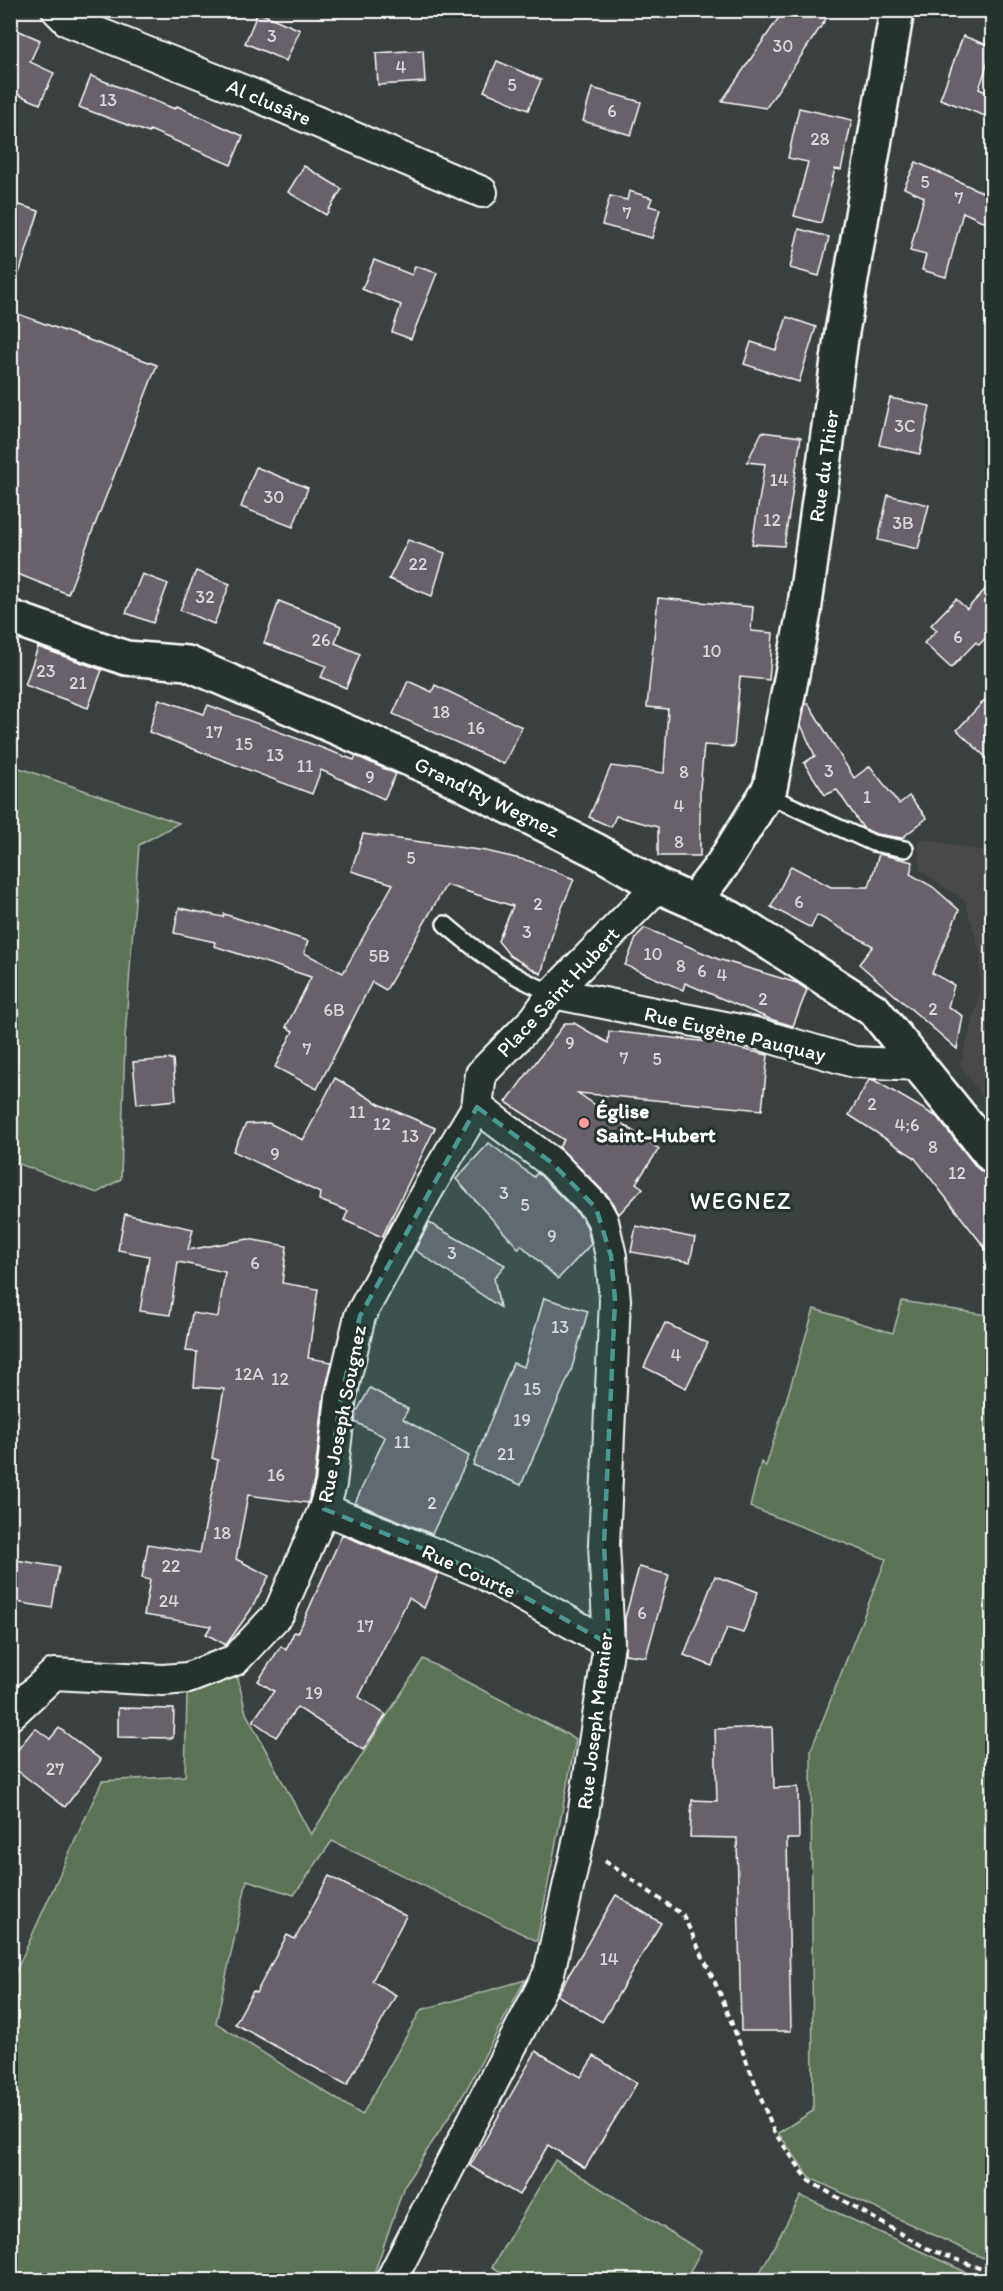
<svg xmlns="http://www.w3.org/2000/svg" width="1003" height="2291" font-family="Itim,sans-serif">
	<rect width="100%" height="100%" fill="#3a403f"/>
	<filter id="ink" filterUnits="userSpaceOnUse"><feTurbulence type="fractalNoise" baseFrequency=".0167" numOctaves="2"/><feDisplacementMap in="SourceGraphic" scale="12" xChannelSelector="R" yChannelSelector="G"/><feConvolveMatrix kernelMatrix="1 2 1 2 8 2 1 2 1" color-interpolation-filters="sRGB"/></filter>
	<g filter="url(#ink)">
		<path fill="#484a4c" d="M919,838L992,853V1111L960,1065L978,1003L981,955L965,901L920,870Z"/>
		<g fill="#5c7358" stroke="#aeb9ac" stroke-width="1.5">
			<path d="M11,765L179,823L139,845L125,1038L121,1179L97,1193L11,1161Z"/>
			<path d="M902,1301L992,1316V2262L810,2178L778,2133L813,2111L811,1750L886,1559L750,1507L761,1462L766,1466L814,1309L893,1333Z"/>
			<path d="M423,1659L576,1739L537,1941L332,1841L294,1895L247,1880L216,2023L362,2115L421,2010L525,1980L465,2092L404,2186L372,2280H11V1982L102,1781L185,1776L187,1695L237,1674L246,1713L311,1835Z"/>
			<path d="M555,2160L701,2251L685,2280H515L492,2267Z"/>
			<path d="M801,2196L983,2280H756Z"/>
		</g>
		<g fill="#67606a" stroke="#fff" stroke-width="1.5">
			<path d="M784,10H832L766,108L722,101Z"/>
			<path d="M258,12L300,30L286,61L245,43Z"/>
			<path d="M10,27L40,40L30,62L54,73L40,104L17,94L10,109Z"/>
			<path d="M963,36L993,47L979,89L993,95V119L940,99Z"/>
			<path d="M423,50L425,82L378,85L376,53Z"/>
			<path d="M497,61L541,80L528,110L484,91Z"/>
			<path d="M91,76L175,109L177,106L243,136L231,165L150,130L149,133L79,107Z"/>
			<path d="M592,88L641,102L631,135L583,121Z"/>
			<path d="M799,108L852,120L841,170L835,169L821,223L794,216L808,162L788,158Z"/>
			<path d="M916,162L993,197V226L963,212L946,277L922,270L926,255L910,251L924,197L904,188Z"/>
			<path d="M304,166L342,189L326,215L288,192Z"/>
			<path d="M629,191L652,198L649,206L660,209L652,238L602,225L610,196L627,200Z"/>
			<path d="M10,202L39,211L16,283L10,282Z"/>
			<path d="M799,229L829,237L819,276L790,268Z"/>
			<path d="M374,260L412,275L415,266L437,273L411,339L392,332L401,305L362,289Z"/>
			<path d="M10,311L157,365L68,594L10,571Z"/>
			<path d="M787,317L816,327L799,382L744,364L751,342L776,350Z"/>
			<path d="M890,398L930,406L920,454L879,445Z"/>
			<path d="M762,432L801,437L784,546L752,544L765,464L747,462Z"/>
			<path d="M256,467L308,488L293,527L241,507Z"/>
			<path d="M888,495L929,505L918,549L878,540Z"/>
			<path d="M408,540L445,553L432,596L389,579Z"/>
			<path d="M196,571L230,584L214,624L180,610Z"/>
			<path d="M142,574L168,584L153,623L126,613Z"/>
			<path d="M993,581V630L979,645L976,642L951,668L924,643L937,630L931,625L956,599L967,609Z"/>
			<path d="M658,598L753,607L751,631L773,633L769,680L740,677L734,747L704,745L700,789V856H658V827L616,816L611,827L589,817L611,766L664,773L668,709L647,707Z"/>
			<path d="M279,601L341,626L335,643L360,654L346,688L321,677L326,666L264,643Z"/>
			<path d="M38,647L102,670L88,708L25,685Z"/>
			<path d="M408,681L432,692L435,685L522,727L504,764L393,714Z"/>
			<path d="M993,691V764L957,730Z"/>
			<path d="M159,699L204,714L208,705L354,760L356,756L396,774L384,799L321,770L312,794L149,732Z"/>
			<path d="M808,703L854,778L870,766L899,804L909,796L927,818L902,838L876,834L863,828L837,790L825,795L804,763L815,756L801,725L805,705Z"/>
			<path d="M363,834L486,851L529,861L574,879L556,922L541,974L510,956L498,941L513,906L446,885L386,990L372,982L317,1089L275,1067L293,1031L286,1027L311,977L214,946L215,942L174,933L179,908L223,917L224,914L308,941L304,953L343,973L393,884L351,871Z"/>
			<path d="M879,854L913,862L910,874L933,887L959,910L932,973L954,985L948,1007L963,1016L957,1049L859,964L873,946L817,915L811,928L771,907L791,866L831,887H869Z"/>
			<path d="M645,928L718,959L797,983L807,990L793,1026L770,1019L685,983L683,990L625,965L637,936Z"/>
			<path d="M565,1023H574L608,1043L609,1031L710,1042L768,1055L762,1110L578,1093L659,1149L636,1183L643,1188L619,1214L608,1196L559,1147L564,1140L506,1102Z"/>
			<path d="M173,1059L176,1100L137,1104L133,1062Z"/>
			<path d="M335,1078L379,1104L435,1128L382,1237L344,1220L348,1211L319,1200L320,1193L233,1151L246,1124L269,1123L303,1140Z"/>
			<path d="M869,1080H874L937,1117L977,1168L993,1180V1258L914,1157L849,1115Z"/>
			<path d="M489,1143L534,1177L537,1173L541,1176L582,1218L587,1227L591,1244L558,1279L521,1245L519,1249L456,1179Z"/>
			<path d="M125,1214L193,1229L188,1250L248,1239L287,1246L282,1283L318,1289L308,1358L332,1362L324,1395L314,1481L308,1503L248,1495L236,1559L269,1576L250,1611L226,1645L206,1634L211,1626L144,1615L150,1580L142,1578L148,1544L200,1553L218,1460L212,1458L224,1389L194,1387L197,1352L186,1351L192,1313L218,1317L225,1272L178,1262L170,1315L140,1311L149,1256L118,1250Z"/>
			<path d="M429,1223L505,1265L494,1278L500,1307L415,1250Z"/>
			<path d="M636,1226L695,1238L690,1262L631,1252Z"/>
			<path d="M544,1298L588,1311L571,1371L521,1485L473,1465L513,1363L524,1367Z"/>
			<path d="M665,1323L708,1343L686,1388L644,1367Z"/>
			<path d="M370,1388L408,1409L403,1419L469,1456L432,1534L355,1503L385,1437L355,1422L356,1413Z"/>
			<path d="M342,1535L438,1574L424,1608L409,1598L359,1697L386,1715L363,1750L297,1707L276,1737L253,1721L274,1691L258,1681L281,1646L286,1650L294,1632L298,1633Z"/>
			<path d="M10,1559L59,1567L52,1608L10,1601Z"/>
			<path d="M639,1567L669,1575L646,1657L625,1654V1618Z"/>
			<path d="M715,1576L758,1592L743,1633L727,1628L712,1666L684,1655Z"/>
			<path d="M118,1708L174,1709L173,1738L118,1737Z"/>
			<path d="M772,1727L774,1788L798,1787L799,1839H787L791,2031H741L737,1838L690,1837L692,1800L717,1801L715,1729Z"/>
			<path d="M35,1728L50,1739L59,1728L101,1760L65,1807L10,1765V1759Z"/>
			<path d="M329,1876L406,1916L372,1981L396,1995L347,2085L235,2024L253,1991L256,1993L287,1935L295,1939Z"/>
			<path d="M616,1895L661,1923L602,2022L557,1995Z"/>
			<path d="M536,2051L581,2077L594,2056L637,2083L585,2168L548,2145L519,2195L470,2166Z"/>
		</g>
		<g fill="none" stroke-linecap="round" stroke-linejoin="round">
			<defs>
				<g id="service">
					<path d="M765,794L873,843L905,849"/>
					<path d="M445,924C479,953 511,978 553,993"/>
				</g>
				<g id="minor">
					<path d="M57,10L68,21L247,92L482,192"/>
					<path d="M553,993L755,1033L854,1062L919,1065"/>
					<path d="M324,1509L480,1572L609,1644"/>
					<path d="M10,1715L54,1674L163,1680L188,1678L235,1660L279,1613L324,1509L331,1484L341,1397L360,1316L427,1191L477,1107L481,1074L535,1019L553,993L658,886"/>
					<path d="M391,2280L549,1973L581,1829L609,1644L604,1545L615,1300L611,1256L603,1221L596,1208L552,1163L477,1107"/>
				</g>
				<g id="tertiary">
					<path d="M10,617L126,658L187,663L442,773L597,851L658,886L731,918L875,1011L992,1156"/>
					<path d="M695,900L722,865L770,788L804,612L841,338L897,10"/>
				</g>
			</defs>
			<use href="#service" stroke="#fff" stroke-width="20"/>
			<use href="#minor" stroke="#fff" stroke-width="34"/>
			<use href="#tertiary" stroke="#fff" stroke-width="38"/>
			<path stroke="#fff" stroke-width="4" stroke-dasharray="6 4.5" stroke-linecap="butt" d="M605,1861L683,1915L720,1993L774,2132L809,2181L926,2248L992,2273"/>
			<use href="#service" stroke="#26332d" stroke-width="15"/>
			<use href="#minor" stroke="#26332d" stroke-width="30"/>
			<use href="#tertiary" stroke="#26332d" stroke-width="33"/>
		</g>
	</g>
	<path fill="#4b9892" fill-opacity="0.2" stroke="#4b9892" stroke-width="4.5" stroke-dasharray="12 8" stroke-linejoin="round" d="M477,1107L552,1163L596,1208L611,1256L615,1300L604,1545L609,1644L480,1572L324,1509L341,1397L360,1316Z"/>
	<circle fill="#ff9aa2" stroke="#26332d" stroke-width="2" cx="584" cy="1123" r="6"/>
	<g text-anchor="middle" stroke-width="6" stroke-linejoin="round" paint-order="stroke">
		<g font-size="18" fill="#d9d7da">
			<text x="272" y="42">3</text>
			<text x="783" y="52">30</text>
			<text x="401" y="73">4</text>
			<text x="512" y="91">5</text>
			<text x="108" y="106">13</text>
			<text x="612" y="117">6</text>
			<text x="820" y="145">28</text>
			<text x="925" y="188">5</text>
			<text x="959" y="204">7</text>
			<text x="627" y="219">7</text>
			<text x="905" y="432">3C</text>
			<text x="779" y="486">14</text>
			<text x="274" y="503">30</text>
			<text x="772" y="526">12</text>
			<text x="903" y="529">3B</text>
			<text x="418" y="570">22</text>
			<text x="205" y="603">32</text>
			<text x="958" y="643">6</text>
			<text x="321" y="646">26</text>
			<text x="712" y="657">10</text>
			<text x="46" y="677">23</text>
			<text x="78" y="689">21</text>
			<text x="441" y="718">18</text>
			<text x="476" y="734">16</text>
			<text x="214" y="738">17</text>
			<text x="244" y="750">15</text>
			<text x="275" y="761">13</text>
			<text x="305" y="772">11</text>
			<text x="829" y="777">3</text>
			<text x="684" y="778">8</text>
			<text x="370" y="783">9</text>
			<text x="867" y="803">1</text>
			<text x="679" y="812">4</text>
			<text x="679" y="848">8</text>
			<text x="411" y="864">5</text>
			<text x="799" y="908">6</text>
			<text x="538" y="910">2</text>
			<text x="527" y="938">3</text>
			<text x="653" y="960">10</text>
			<text x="379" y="962">5B</text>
			<text x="681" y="972">8</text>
			<text x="702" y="977">6</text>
			<text x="722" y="981">4</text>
			<text x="763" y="1005">2</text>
			<text x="933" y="1015">2</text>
			<text x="334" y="1016">6B</text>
			<text x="570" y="1049">9</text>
			<text x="307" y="1055">7</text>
			<text x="624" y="1064">7</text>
			<text x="657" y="1065">5</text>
			<text x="872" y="1110">2</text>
			<text x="357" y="1118">11</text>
			<text x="382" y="1130">12</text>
			<text x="907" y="1131">4;6</text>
			<text x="410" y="1142">13</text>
			<text x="933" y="1153">8</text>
			<text x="275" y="1160">9</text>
			<text x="957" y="1179">12</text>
			<text x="504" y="1199">3</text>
			<text x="525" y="1211">5</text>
			<text x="552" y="1242">9</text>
			<text x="452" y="1259">3</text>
			<text x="255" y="1269">6</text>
			<text x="560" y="1333">13</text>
			<text x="676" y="1361">4</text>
			<text x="249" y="1380">12A</text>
			<text x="280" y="1385">12</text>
			<text x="532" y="1395">15</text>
			<text x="522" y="1426">19</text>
			<text x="402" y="1448">11</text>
			<text x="506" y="1460">21</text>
			<text x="276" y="1481">16</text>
			<text x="432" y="1509">2</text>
			<text x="222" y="1539">18</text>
			<text x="171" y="1572">22</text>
			<text x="169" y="1607">24</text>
			<text x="642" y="1619">6</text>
			<text x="365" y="1632">17</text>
			<text x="314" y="1699">19</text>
			<text x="55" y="1775">27</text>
			<text x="609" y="1965">14</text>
		</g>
		<g font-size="21" fill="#fff" stroke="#26332d">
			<text transform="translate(269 102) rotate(23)" y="7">Al clusâre</text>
			<text transform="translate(824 466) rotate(-82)" y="7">Rue du Thier</text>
			<text transform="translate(487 797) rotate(26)" y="7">Grand'Ry Wegnez</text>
			<text transform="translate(558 992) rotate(-47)" y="7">Place Saint Hubert</text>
			<text transform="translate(735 1034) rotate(13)" y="7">Rue Eugène Pauquay</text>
			<text transform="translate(342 1414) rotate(-79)" y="7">Rue Joseph Sougnez</text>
			<text transform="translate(469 1571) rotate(25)" y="7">Rue Courte</text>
			<text transform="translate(595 1721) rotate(-83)" y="7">Rue Joseph Meunier</text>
		</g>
		<g font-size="21" font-weight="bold" fill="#fff" stroke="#26332d" text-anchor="start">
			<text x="596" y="1118">Église<tspan x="596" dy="24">Saint-Hubert</tspan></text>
		</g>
		<g font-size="24" letter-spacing="1.5" fill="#fff" stroke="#26332d">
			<text x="741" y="1209">WEGNEZ</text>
		</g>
	</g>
	<rect width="1003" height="2291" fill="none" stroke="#26332d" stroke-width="36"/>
	<rect x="18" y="18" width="967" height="2255" fill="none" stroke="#fff" stroke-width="2" filter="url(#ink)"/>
</svg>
